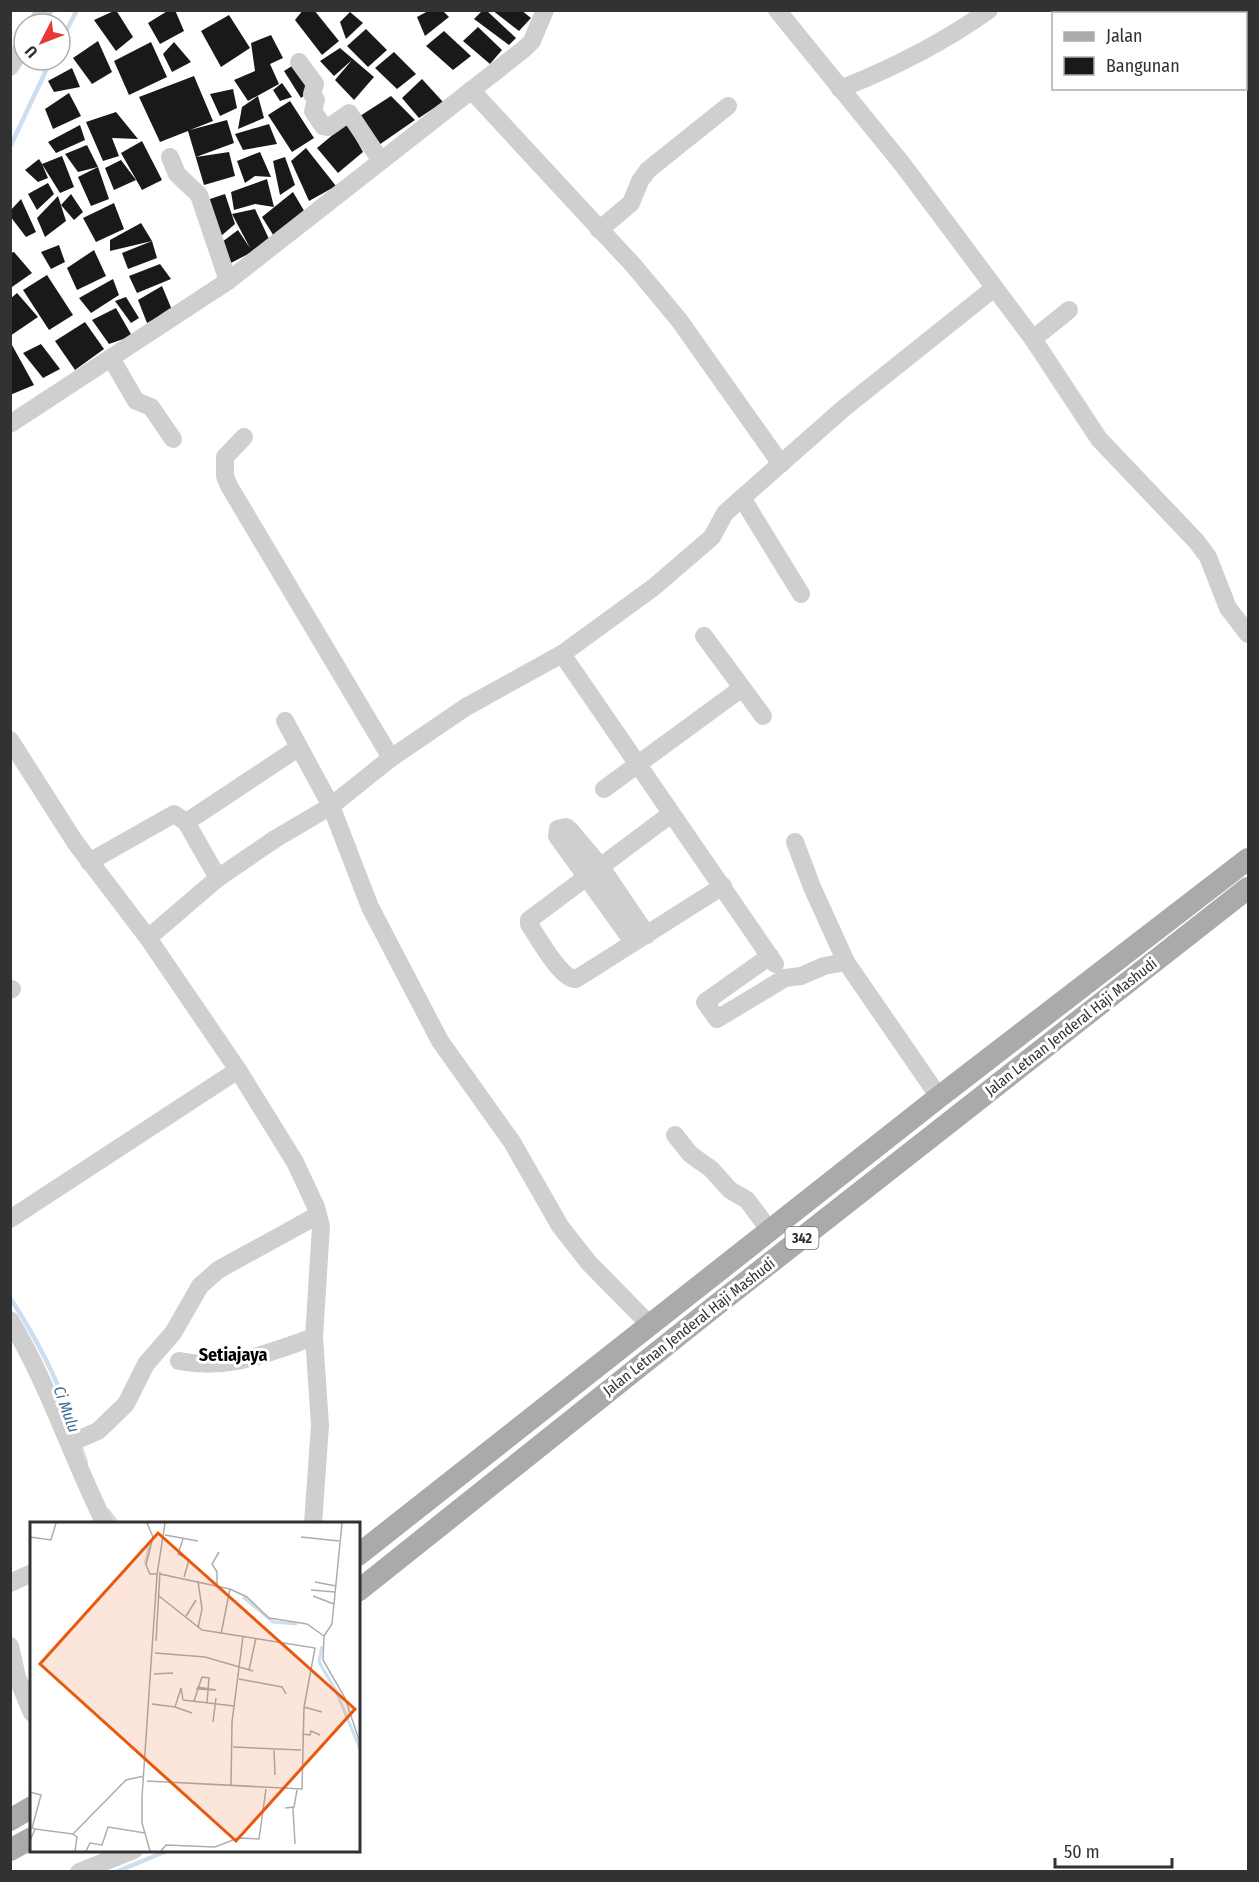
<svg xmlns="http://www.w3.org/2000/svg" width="1259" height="1882" font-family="'Fira Sans Condensed',sans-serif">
	<rect width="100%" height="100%" fill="#fff"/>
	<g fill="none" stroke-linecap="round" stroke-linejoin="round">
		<g stroke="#cddeee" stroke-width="4.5">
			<path d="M60,43L77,10"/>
			<path d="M10,147L51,60"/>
			<path d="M10,1298C39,1341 60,1385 77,1434"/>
			<path d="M79,1442L86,1463"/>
			<path d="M108,1511L118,1524"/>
			<path d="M116,1872L169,1850"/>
		</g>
	</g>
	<g fill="#191919">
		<path d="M116,10L133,37L116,51L94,20Z"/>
		<path d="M169,10H175L184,31L160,44L148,23Z"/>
		<path d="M303,10H314L339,41L322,55L295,20Z"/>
		<path d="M430,10H442L449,17L425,36L417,17Z"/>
		<path d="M483,10H486L516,38L509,45L474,19Z"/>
		<path d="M492,10H521L531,18L519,31Z"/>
		<path d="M350,12L363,23L346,39L340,22Z"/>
		<path d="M229,15L250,48L221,67L201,31Z"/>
		<path d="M478,27L502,50L490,64L463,41Z"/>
		<path d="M366,29L387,50L368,67L347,46Z"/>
		<path d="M444,31L471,56L453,70L426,46Z"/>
		<path d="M271,35L283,58L270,64L279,84L248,101L234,80L255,71L251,43Z"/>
		<path d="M98,41L112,72L92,84L73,58Z"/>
		<path d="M151,42L167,77L129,95L114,61Z"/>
		<path d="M174,42L191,62L172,72L163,54Z"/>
		<path d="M340,48L374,77L354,100L335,80L352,60L334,76L320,61Z"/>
		<path d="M394,52L416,74L397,89L375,68Z"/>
		<path d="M295,64L312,89L301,98L284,71Z"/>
		<path d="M72,68L80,87L54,92L48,81Z"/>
		<path d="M194,76L213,121L190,130L227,120L234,143L196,157L229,152L235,176L204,185L188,131L160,142L139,97Z"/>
		<path d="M422,79L443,102L419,118L402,98Z"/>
		<path d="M282,83L292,97L280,101L273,90Z"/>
		<path d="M233,89L237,108L220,116L210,94Z"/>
		<path d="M69,93L81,116L53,129L45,109Z"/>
		<path d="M258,96L264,118L238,129L242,107Z"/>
		<path d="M391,96L415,120L376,147L360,116Z"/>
		<path d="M290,101L314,138L292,152L268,115Z"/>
		<path d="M116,112L138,139L112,138L119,156L103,161L86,122Z"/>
		<path d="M347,123L363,152L338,173L317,148Z"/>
		<path d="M269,124L277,144L243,150L235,134Z"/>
		<path d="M80,125L85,140L56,153L48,142Z"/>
		<path d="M142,141L162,180L142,190L121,153Z"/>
		<path d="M87,145L98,167L78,172L65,154Z"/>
		<path d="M306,148L336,186L309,201L291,161Z"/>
		<path d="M260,152L271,177L255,176L245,183L237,161Z"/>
		<path d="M62,156L74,187L60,193L42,164L48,178L38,182L25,170L39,159L42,164Z"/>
		<path d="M285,157L295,185L280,195L273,161Z"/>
		<path d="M121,160L136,180L114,190L105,168Z"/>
		<path d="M98,167L109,199L91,206L78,177Z"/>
		<path d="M267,179L274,207L255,204L234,210L231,192Z"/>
		<path d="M48,183L54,194L37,210L28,194Z"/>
		<path d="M293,192L306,214L275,238L262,217Z"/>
		<path d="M71,194L83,212L74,220L61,205Z"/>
		<path d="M225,194L235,224L221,236L207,200Z"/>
		<path d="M58,196L66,221L45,237L37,218Z"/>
		<path d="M21,199L36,232L26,237L10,216V211Z"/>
		<path d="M114,203L124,229L96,242L83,218Z"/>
		<path d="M255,209L269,239L252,252L229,264L222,242L238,230L250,248L232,214Z"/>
		<path d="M141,223L152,241L110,251V240Z"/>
		<path d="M152,241L157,258L128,269L122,253Z"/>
		<path d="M59,245L65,262L51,269L41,252Z"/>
		<path d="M94,250L106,276L77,290L67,268Z"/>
		<path d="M14,252L32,273L12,287L10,253Z"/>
		<path d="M160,264L171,279L137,293L129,276Z"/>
		<path d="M47,275L73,315L49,330L23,290Z"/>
		<path d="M113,279L119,295L91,313L79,298Z"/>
		<path d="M162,286L172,310L147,323L138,300Z"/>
		<path d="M17,293L38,317L10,336V299Z"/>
		<path d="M126,297L139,318L131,323L115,301Z"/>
		<path d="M116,308L132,336L109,344L92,320Z"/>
		<path d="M85,322L104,349L75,370L55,341Z"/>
		<path d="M41,344L60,369L43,378L23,353Z"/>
		<path d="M12,345L34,385L10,395V347Z"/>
	</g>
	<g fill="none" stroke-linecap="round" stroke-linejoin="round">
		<g stroke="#cfcfcf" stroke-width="18">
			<path d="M777,10L903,165L1033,339L1099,439L1197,542L1208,557L1228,608L1248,634"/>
			<path d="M37,24L44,10"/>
			<path d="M299,62L315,84L312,94L316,100L313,111L323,126L329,127L349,113L381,161"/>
			<path d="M10,67L24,45"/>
			<path d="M840,89C893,68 943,43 989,10"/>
			<path d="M471,90L634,266L679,320L781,464"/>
			<path d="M170,157L177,174L199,195L228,281"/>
			<path d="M599,230L631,203L640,181L648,170L728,106"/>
			<path d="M1033,339L1069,310"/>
			<path d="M111,358L136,401L151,407L173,439"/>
			<path d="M10,424L228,281L524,49L532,41L545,10"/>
			<path d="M244,437L225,457V476L229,486L391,758"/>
			<path d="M742,498L801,594"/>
			<path d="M704,636L763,716"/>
			<path d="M562,654L775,964"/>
			<path d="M285,721L331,806L370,907L440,1041L512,1142L560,1226L589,1263L650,1325"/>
			<path d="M10,740L75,842L148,938L238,1070L295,1162L316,1207L321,1226L314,1337L320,1425L313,1524"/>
			<path d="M604,789L742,688"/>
			<path d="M671,814L529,920V924C537,936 562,981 576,979L723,886"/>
			<path d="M186,822L218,878"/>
			<path d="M795,842L812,887L846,962"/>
			<path d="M89,862L174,814L186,822L191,819L298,748"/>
			<path d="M148,938L218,878L275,839L331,806L391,758L466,707L562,654L654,587L712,537L725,513L844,408L993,289"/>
			<path d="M633,942L557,836L558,829L566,827L570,830L601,867L647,935"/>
			<path d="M770,956L705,1002L717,1019L785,978L801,976L824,966L846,962L939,1097"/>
			<path d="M10,990L12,989"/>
			<path d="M675,1135L690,1154L711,1169L730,1190L747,1200L770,1231"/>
			<path d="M10,1219L238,1070"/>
			<path d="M10,1320C49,1385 71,1456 105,1524"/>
			<path d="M179,1361C229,1371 267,1353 314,1337"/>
			<path d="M70,1443L98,1431L126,1404L146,1364L173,1333L200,1286L218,1270L318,1215"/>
			<path d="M10,1583L32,1573"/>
			<path d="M10,1646L17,1677L10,1680"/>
			<path d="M17,1677L32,1713"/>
			<path d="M79,1872L134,1850"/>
		</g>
		<g stroke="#aaa" stroke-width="22">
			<path d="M358,1555L939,1097L1248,859"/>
			<path d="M358,1591L714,1307L1248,888"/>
			<path d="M10,1820L32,1807"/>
			<path d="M10,1850L32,1838"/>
		</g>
	</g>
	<g text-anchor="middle" stroke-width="6" stroke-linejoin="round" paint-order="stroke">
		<rect fill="#fff" stroke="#707070" stroke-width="1.5" x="785.5" y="1227" width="33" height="22" rx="4.5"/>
		<g font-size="14" font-weight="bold" fill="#323232">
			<text x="802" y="1243">342</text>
		</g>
		<g font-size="15" fill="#323232" stroke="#fff">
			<text transform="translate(1071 1027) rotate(-38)" y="5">Jalan Letnan Jenderal Haji Mashudi</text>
			<text transform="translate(689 1327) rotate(-38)" y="5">Jalan Letnan Jenderal Haji Mashudi</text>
		</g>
		<g font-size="16" font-style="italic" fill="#3e6c97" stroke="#fff">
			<text transform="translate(67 1409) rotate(70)" y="6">Ci Mulu</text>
		</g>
		<g font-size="18" font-weight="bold" fill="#000" stroke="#fff">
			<text x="233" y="1361">Setiajaya</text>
		</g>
	</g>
	<g transform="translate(30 1522)">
		<rect width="330" height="330" fill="#fff"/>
		<path fill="none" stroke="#cddeee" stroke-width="3" d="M115,42L120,21M213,75L243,100L267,102M292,124L289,140L306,169L330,227"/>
		<path fill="none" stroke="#adadad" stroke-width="1.5" d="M117,1L123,15L116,43L120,52H127M312,1L302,102L294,114L293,138L315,176L330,221M135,13L168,19M0,15L21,18L26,1M271,15L309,19M153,17L148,32L159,38L154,55M130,52L200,67L217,75L239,96L277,102L294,114M168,59L172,87L168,106M285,60L306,64M187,65V50L182,42L189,30M281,68L305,70M283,74L304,82M156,94L166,78M191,112L200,67M126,119L130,50M125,131L175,135L223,149M219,148L226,116M124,152L143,151M209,157L252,165L256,172M166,167L186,168L167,165M153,178L204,184M164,179L172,155L179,156L177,181M122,182L145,185L151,166L153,178M145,185L162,191M274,185L292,190M183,200L186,176M272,212L280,213L281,209L290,213M203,225L271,228M244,228L245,253M117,259L272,267L274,185L285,126L172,108L129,74M201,264L202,200L213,114M0,270L11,273L2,306L5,307M255,286L264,285L267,268M263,286L265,322M43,312L47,315L45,329M0,319L5,307L43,312L96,258L114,254M56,329L60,321L72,323L78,305L115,311M120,329L112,301V275L127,53L135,1M131,329L136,323L185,325L208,316L229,317L236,267"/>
		<path fill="#e8590c" fill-opacity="0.15" stroke="#e8590c" stroke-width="3" d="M128,11L325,187L206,319L10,142Z"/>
		<rect width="330" height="330" fill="none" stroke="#323232" stroke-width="3"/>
	</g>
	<rect width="1259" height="1882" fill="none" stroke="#323232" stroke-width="24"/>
	<rect x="1052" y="12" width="195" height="78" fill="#ffffff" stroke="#adadad" stroke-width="1.5"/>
	<rect x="1064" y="32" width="30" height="9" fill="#aaaaaa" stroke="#adadad" stroke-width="1.5"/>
	<text x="1106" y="42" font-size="18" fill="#323232">Jalan</text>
	<rect x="1064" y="57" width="30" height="18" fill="#191919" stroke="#adadad" stroke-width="1.5"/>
	<text x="1106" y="72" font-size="18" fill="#323232">Bangunan</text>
	<g transform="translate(42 42) rotate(228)"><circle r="28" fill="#ffffff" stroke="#adadad" stroke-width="1.5"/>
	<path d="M0-4.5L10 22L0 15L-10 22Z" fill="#e83836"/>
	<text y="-9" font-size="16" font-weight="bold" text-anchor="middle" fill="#323232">U</text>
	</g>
	<path d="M1055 1858v9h117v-9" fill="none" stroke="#323232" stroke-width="3"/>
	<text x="1064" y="1858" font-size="18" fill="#323232" stroke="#ffffff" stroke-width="4.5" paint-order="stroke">50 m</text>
</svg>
